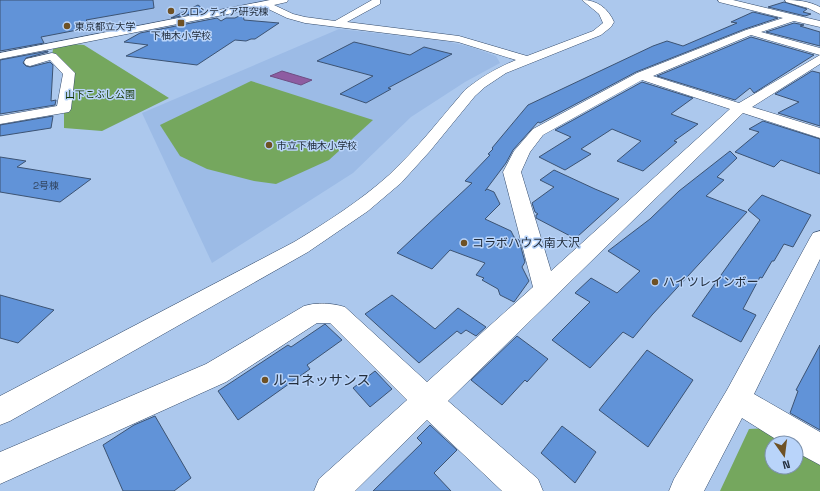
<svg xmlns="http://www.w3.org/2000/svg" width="820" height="491" font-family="'Space Grotesk','Noto Sans JP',sans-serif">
	<rect width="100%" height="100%" fill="#acc8ed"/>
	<g fill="#9cbbe6">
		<path d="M0,0H269L0,52Z"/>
		<path d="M339,29L445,41L471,47L496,56L500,63L465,82L411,117L353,173L212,263L142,113Z"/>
	</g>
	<g fill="#75a75e">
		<path d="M73,44L84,45L169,98L102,131L64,128V109L69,73L52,56L53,49Z"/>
		<path d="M251,81L373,120L329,160L276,184L254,181L207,169L180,156L160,125Z"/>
		<path d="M769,428L792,443H772V467H796V445L820,460V491H720L749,429Z"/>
	</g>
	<path fill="#8e5ca1" stroke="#6e4e83" d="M282,71L312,80L301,85L270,76Z"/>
	<g fill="#6193d8" stroke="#3c5373">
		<path d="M0,0H153L154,8L86,20L93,27L41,37L44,43L0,51Z"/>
		<path d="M784,2L807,9L803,12L811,14L805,16L768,7Z"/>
		<path d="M198,5L206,11L171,18Z"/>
		<path d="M753,12L778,18L745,29L636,72L540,123L538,122L513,150L506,163L485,191L487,189L494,192L500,204L485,219L511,231L514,237L519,240L525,262L522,267L529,281L514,302L500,295L498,289L482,280L484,278L476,275L485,263L450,250L432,269L397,253L472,183L465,181L490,155L488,154L493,149L492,148L528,105L653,46L667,41L683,46L737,23L731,22Z"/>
		<path d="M243,14L244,20L279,23L255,39H251L246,41L235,40L197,65L126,56L148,45L124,42L140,33L217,18L221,21L226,18H235Z"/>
		<path d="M794,23L804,25L800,26L820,32V46L766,32Z"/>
		<path d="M751,37L814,55L754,93L750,88L735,100L657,76Z"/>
		<path d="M354,42L410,55L424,47L452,54L388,88L391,89L366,103L340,94L373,76L317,61Z"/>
		<path d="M48,51V52L26,58L23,63L26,66L30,67L50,62L53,65L51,101L56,100L55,105L0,114V60Z"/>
		<path d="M812,71L820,73V126L778,113L799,102L775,94Z"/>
		<path d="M642,82L693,98L671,114L698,124L674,141L677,142L643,171L617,161L641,141L612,129L581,149L591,154L565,170L539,157L571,137L555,130Z"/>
		<path d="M53,116L51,128L0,136V125Z"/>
		<path d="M763,121L820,139V174L781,160L774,167L735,152L759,132L749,129Z"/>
		<path d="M730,151L737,158L717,177L724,180L706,196L747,212L652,315L633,338L623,332L590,368L552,340L590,302L575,293L591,278L617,293L640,271L608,251L650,219L679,191Z"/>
		<path d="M0,157L26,161L17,167L91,179L60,202L0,192Z"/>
		<path d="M554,170L595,189L619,199L577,237L575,236L574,238L536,218V215L538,214L535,212L532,203L554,187L540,180Z"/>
		<path d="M762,195L811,215L793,247L784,244L774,261H772L762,278L760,277L743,309L756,315L741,342L692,316L760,220L748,210Z"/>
		<path d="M0,295L54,310L18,343L0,338Z"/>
		<path d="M392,295L435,329L458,308L486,327L476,336L466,330L461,334L457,331L419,363L365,314Z"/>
		<path d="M325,324L342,340L307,365L310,369L238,420L218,391L288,345L291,347Z"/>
		<path d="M517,336L548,359L527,382L525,380L502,405L471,380Z"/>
		<path d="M820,345V430L790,413L798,391L796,390Z"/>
		<path d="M647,350L693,380L648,447L599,410Z"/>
		<path d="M375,371L392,389L370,407L353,388Z"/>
		<path d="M155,416L191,478L174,491H123L103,445L134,425Z"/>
		<path d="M430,425L457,450L434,473L451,491H373L422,443L417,438Z"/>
		<path d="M562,426L596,452L575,483L541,453Z"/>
	</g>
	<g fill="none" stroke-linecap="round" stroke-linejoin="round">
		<defs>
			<g id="minor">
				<path d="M270,0H288L287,2L274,5L293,14L305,17L335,21L372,0H380V4L347,22L459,36L527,56L593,31L603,23L599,14L582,0C597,0 608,8 614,22L611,27L601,35L506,73L485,87L475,96L430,151L401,183L368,211L308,252L10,421L0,425V396L294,242C327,222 360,201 389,175C417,149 440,119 465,90C481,77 497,68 516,60L458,42L305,23L287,18L264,7L0,59V53Z"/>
				<path d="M718,0H733L820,21V27L794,21L761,32L820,48V55L751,35L653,76L739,103L820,55V64L752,107L820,128V138L743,113L448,401L538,479L543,491H502L427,420L355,491H314L319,479L407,400L330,323H317L226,382L0,484V452L206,364L304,306C317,302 332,303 345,307L427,382L533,287L503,172L514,151L533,129L637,73L746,30L783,18L719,2ZM642,80L730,109L551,271L521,172L530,152L543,135Z"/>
				<path d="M785,0C797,0 809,1 820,7V14L808,8L786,2Z"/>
				<path d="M52,53L56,54L75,73L71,109L69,112L0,124V116L57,106L63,74L50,60L30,66L26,65L24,62L26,59Z"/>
				<path d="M820,231V259L754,394L820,432V465L796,452V443H782L742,418L704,491H669L674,479L727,390L810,238L813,233Z"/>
			</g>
		</defs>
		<use href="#minor" stroke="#344b6b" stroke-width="1"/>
		<use href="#minor" fill="#fff" fill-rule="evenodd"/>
	</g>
	<g fill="#6e5125" stroke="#b9d4fa" stroke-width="1.5">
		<circle cx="171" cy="11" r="4"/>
		<rect x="177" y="19" width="8" height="8" rx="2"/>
		<circle cx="67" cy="26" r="4"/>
		<circle cx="269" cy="145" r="4"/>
		<circle cx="464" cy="243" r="4"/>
		<circle cx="655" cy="282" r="4"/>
		<circle cx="265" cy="380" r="4"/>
	</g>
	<g text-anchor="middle" stroke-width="3" stroke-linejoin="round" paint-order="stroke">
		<g font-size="10" fill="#232e3c" stroke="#b9d4fa" text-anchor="start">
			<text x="179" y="15">フロンティア研究棟</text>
			<text x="75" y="30">東京都立大学</text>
			<text x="181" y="39" text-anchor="middle">下柚木小学校</text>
			<text x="277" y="149">市立下柚木小学校</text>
		</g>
		<g font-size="10" fill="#173802" stroke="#b9d4fa">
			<text x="100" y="98">山下こぶし公園</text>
		</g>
		<g font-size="10" fill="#324763">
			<text x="46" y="189">2号棟</text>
		</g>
		<g font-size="12" fill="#232e3c" stroke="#b9d4fa" text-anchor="start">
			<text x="472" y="247">コラボハウス南大沢</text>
			<text x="663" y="286">ハイツレインボー</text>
		</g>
		<g font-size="14" fill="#232e3c" stroke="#b9d4fa" text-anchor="start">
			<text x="273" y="385">ルコネッサンス</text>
		</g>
	</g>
	<g transform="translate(784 455) rotate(166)"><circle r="19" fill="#b9d4fa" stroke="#7d92ae"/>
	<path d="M0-3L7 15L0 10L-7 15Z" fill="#6e5125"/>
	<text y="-6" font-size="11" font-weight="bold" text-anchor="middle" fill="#232e3c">N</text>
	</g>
</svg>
